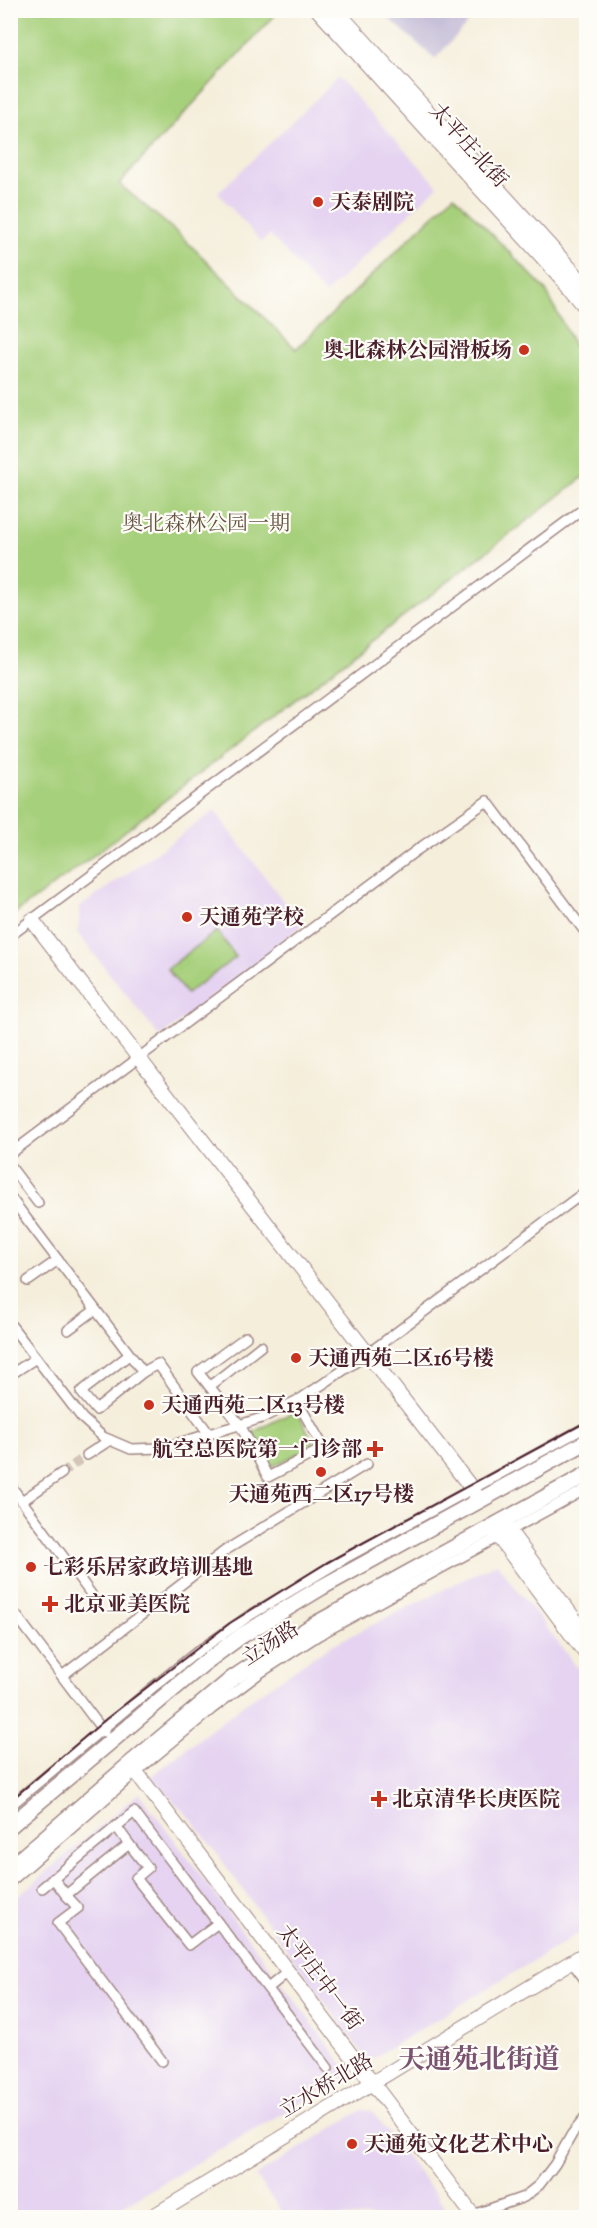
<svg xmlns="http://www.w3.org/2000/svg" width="597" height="2228" font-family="'Sorts Mill Goudy','Noto Serif SC',serif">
	<rect width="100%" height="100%" fill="#fdfcf7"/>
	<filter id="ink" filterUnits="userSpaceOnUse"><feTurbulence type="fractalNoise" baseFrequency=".0167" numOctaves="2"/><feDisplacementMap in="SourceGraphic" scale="12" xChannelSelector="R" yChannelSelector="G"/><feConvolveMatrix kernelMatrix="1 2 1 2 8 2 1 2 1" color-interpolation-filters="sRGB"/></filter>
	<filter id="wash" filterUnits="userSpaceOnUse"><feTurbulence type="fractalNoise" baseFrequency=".008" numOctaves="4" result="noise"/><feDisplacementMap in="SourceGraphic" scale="24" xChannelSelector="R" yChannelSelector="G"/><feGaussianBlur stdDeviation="1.35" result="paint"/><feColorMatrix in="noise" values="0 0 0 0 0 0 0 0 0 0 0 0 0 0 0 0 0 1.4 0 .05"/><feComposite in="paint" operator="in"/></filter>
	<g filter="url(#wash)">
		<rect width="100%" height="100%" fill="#f5eedb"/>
		<g fill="#e5d3f1">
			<path d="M338,78L438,186L325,294L270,235L261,242L218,193Z"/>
			<path d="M215,811L302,926L160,1037L78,934L80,907Z"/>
			<path d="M497,1563L586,1679V1929L368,2061L193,1821L150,1777L244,1704L328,1647Z"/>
			<path d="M139,1793L350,2074L104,2217H11L10,1903Z"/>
			<path d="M362,2110L372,2111L451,2215L449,2217H286L255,2176Z"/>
		</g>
		<path fill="#c7c0d9" d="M381,11H479L435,59Z"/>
		<g fill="#a7d07b" stroke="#787853" stroke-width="1.5">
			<path d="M11,10L279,11L119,184L180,235L296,349L454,195L545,289L586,369V475L80,866L11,916Z"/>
			<path d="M217,931L236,957L186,994L167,969Z"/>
			<path d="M297,1410L315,1446L271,1467L253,1432Z"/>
		</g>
	</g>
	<g filter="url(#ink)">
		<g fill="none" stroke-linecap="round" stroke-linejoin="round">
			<path stroke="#d3c5b8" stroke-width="9" stroke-dasharray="9 4.5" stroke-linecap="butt" d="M62,1473L87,1455"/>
			<defs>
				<g id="street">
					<path d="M10,936L586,507"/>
					<path d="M10,1154L417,850L487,801L586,933"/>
					<path d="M10,1166L38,1203"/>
					<path d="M10,1197L143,1372L158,1364L209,1434"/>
					<path d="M28,1281L58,1260"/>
					<path d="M10,1324L82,1418L103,1437L131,1449L162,1448L262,1418L302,1398L366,1355L586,1191"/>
					<path d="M68,1330L95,1310"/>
					<path d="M246,1337L198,1372L240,1425L268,1477L324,1448L297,1401"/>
					<path d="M129,1355L81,1392L96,1410L143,1372"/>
					<path d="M10,1375L36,1358"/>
					<path d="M210,1386L261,1346"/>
					<path d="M87,1455L110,1440"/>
					<path d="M10,1485L91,1594"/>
					<path d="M22,1501L62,1473"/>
					<path d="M10,1607L104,1732"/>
					<path d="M62,1676L226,1550L367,1464"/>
					<path d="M10,1806L152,1688L197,1652L249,1616L349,1556L586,1427"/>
					<path d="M116,1826L129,1844"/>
					<path d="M53,1878L66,1895L129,1844L148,1868L136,1878L189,1945L218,1923"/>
					<path d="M10,1882L136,1772L212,1709L260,1673L319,1635L586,1489"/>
					<path d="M42,1888L134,1812L328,2068"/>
					<path d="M66,1895L78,1908L58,1923L162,2061"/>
					<path d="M572,1962L586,1981"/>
					<path d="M268,1988L289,1971"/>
					<path d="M470,2216L524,2197L539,2185L555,2164L572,2134L586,2117"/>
				</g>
				<g id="secondary">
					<path d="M318,10L565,282L586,308"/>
					<path d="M336,10L586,286"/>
					<path d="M32,920L473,1490L479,1500"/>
					<path d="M502,1521L586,1635"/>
					<path d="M491,1527L586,1654"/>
					<path d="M130,1764L475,2218"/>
					<path d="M150,2218L586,1953"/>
				</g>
				<g id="primary">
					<path d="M10,1826L203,1664L241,1636L322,1587L586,1442"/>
					<path d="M10,1868L130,1764L233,1678L312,1626L586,1475"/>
				</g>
			</defs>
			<use href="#street" stroke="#a08683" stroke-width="12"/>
			<use href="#secondary" stroke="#a08683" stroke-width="16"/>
			<use href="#primary" stroke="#a08683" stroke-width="18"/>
			<use href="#street" stroke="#fff" stroke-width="9"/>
			<use href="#secondary" stroke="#fff" stroke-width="14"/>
			<use href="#primary" stroke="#fff" stroke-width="15"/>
			<path stroke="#4a1f2b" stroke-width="2" d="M10,1801L106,1719L230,1623L326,1563L586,1422"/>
		</g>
	</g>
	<g fill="#c8321e" stroke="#fdfcf7" stroke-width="2">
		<circle cx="318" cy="202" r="6"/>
		<circle cx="524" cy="350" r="6"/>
		<circle cx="187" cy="917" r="6"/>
		<circle cx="296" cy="1358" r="6"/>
		<circle cx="149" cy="1405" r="6"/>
		<path d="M372 1440h6v6h6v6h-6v6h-6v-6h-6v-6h6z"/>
		<circle cx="321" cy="1472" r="6"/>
		<circle cx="31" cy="1567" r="6"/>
		<path d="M47 1595h6v6h6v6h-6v6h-6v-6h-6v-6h6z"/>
		<path d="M376 1790h6v6h6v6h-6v6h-6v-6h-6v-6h6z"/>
		<circle cx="352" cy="2144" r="6"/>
	</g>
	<g text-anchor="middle" stroke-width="4.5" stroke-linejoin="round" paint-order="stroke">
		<g font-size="21" fill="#4a1f2b" stroke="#fdfcf7">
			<text transform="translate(469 145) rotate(48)" y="7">太平庄北街</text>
			<text transform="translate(270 1643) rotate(-33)" y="7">立汤路</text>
			<text transform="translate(320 1977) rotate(53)" y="7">太平庄中一街</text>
			<text transform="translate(326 2085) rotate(-31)" y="7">立水桥北路</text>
		</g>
		<g font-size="21" font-weight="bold" fill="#4a1f2b" stroke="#fdfcf7" text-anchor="start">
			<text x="330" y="209">天泰剧院</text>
			<text x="512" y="357" text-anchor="end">奥北森林公园滑板场</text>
			<text x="199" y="924">天通苑学校</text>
			<text x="308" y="1365">天通西苑二区16号楼</text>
			<text x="161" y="1412">天通西苑二区13号楼</text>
			<text x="362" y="1456" text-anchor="end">航空总医院第一门诊部</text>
			<text x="321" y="1501" text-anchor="middle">天通苑西二区17号楼</text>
			<text x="43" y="1574">七彩乐居家政培训基地</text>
			<text x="64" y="1611">北京亚美医院</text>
			<text x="392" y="1806">北京清华长庚医院</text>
			<text x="364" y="2151">天通苑文化艺术中心</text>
		</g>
		<g font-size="21" fill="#665443" stroke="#fdfcf7">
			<text x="206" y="530">奥北森林公园一期</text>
		</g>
		<g font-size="27" font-weight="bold" fill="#7a5370" stroke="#fdfcf7">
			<text x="479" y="2068">天通苑北街道</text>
		</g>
	</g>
	<rect width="597" height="2228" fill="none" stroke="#fdfcf7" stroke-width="36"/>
</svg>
